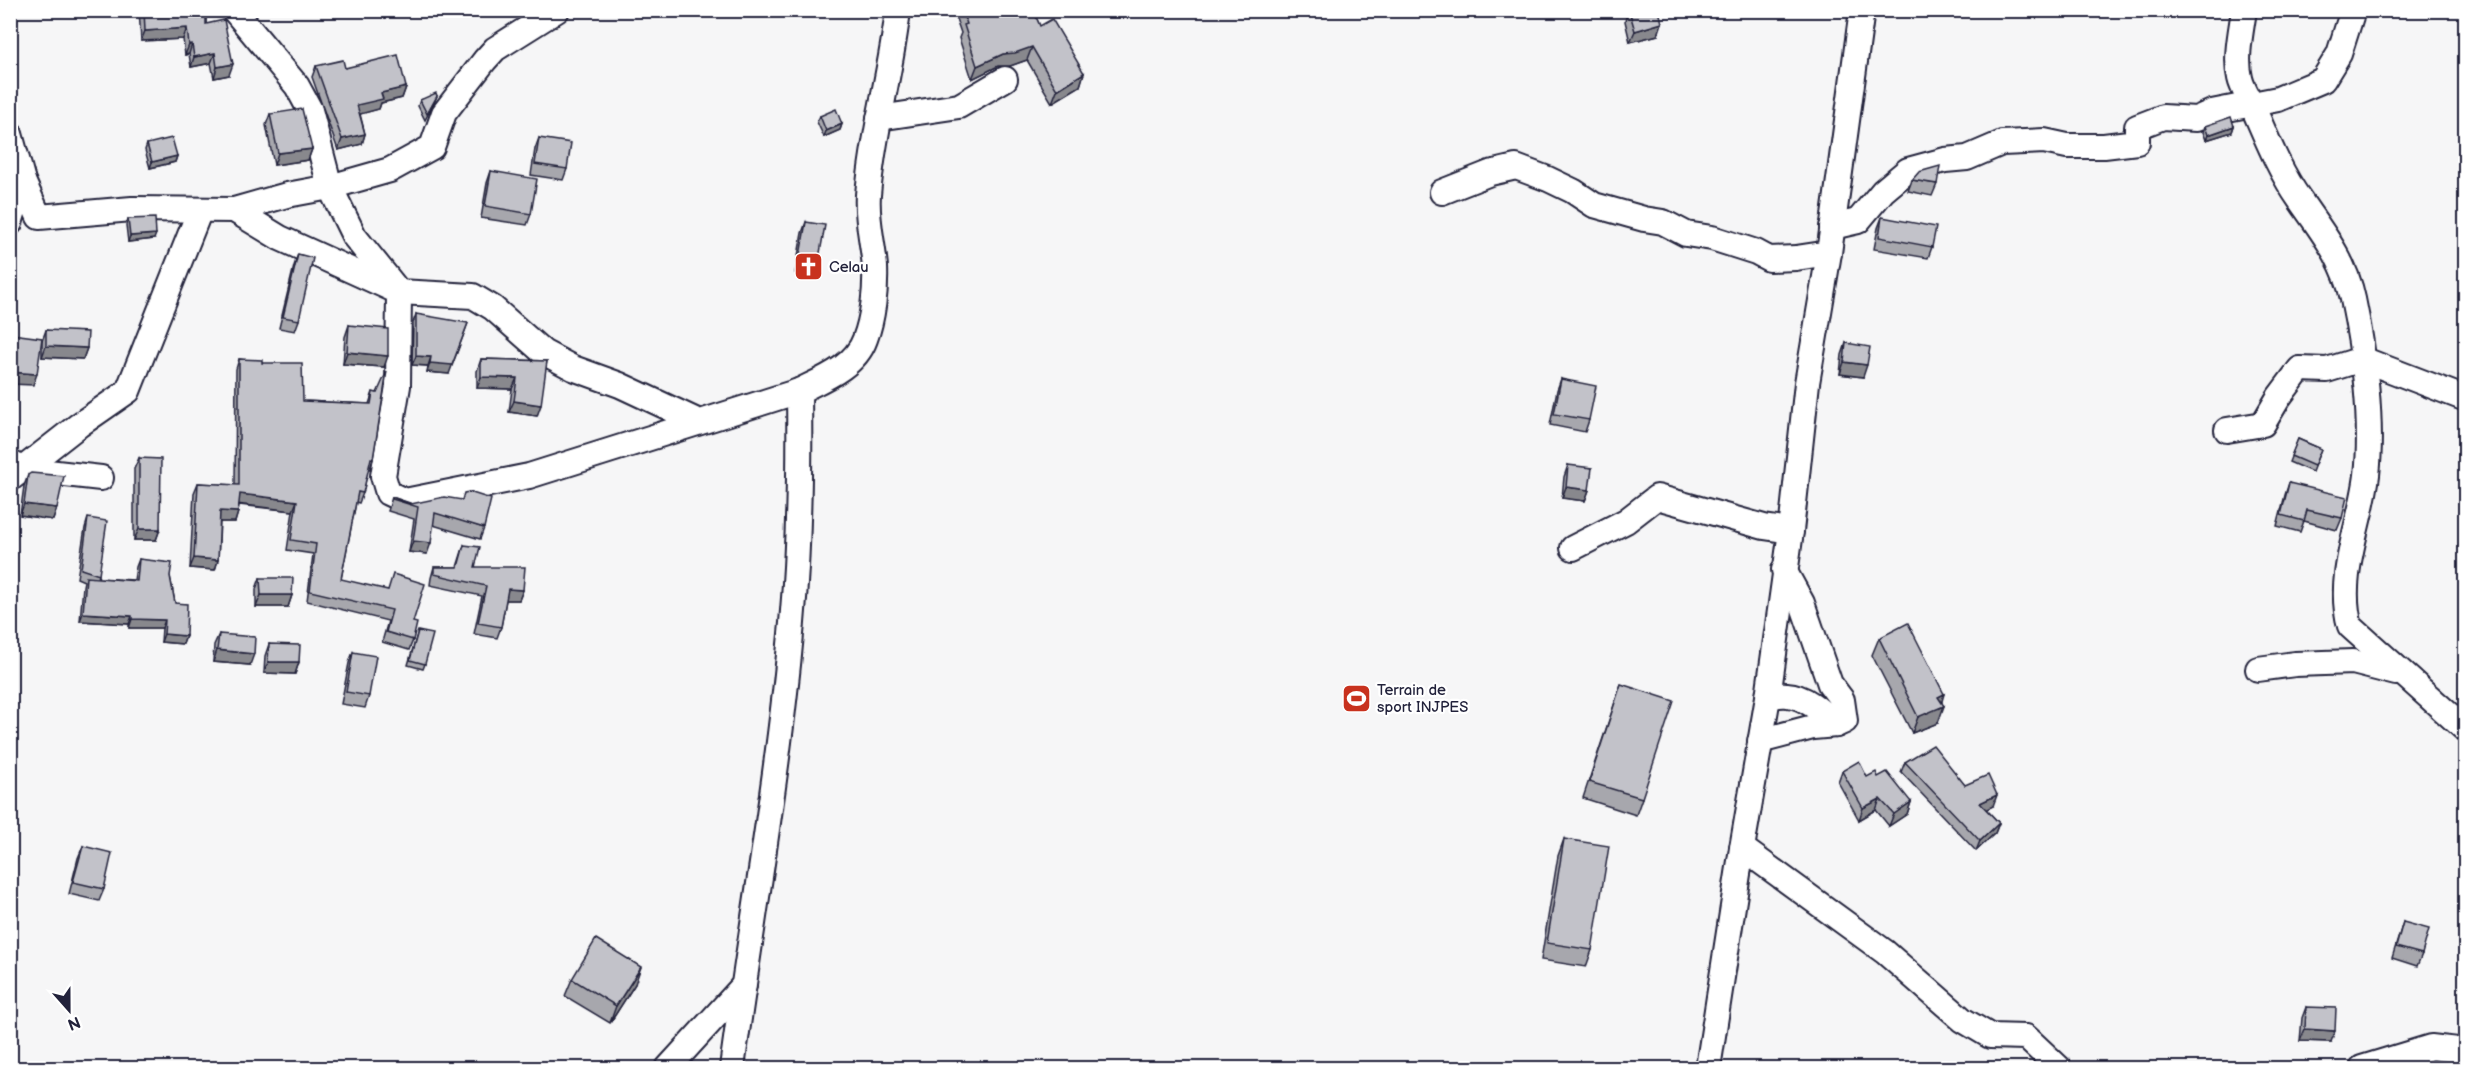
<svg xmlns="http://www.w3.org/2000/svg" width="2476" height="1079" font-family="'Balsamiq Sans',sans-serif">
	<rect width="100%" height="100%" fill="#f6f6f7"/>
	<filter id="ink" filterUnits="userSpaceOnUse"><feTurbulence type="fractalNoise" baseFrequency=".0167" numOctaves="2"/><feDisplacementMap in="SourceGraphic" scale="12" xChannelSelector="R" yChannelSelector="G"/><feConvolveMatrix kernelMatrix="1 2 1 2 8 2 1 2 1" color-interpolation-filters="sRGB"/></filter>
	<g filter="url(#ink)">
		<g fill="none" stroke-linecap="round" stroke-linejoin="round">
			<defs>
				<g id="minor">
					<path d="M557,10L495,49L485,60L444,113L432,147L390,170L330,187L354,236L399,292L473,296L493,308L543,352L573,368L620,385L697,421"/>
					<path d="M2244,10C2241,32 2235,57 2240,78C2242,88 2249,98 2253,107C2267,139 2280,172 2300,200C2322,232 2345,260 2353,299C2364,351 2373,422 2367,475C2361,525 2336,576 2350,626L2466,730"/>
					<path d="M879,118L959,106L1005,79"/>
					<path d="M10,134L23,181L39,217L132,209L234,210L287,195L330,187L310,110L297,86L234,10"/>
					<path d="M1442,192L1490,173L1516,167L1548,179L1573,191L1594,205L1644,219L1663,222L1686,234L1712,238L1756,252L1769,259L1796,258L1829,253"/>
					<path d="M234,210L280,238L399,292L398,386L383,476L388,493L405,501L529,476L799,391C823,379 855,367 865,339C873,318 876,290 875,267C873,243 866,219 868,195C873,132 891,73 898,10"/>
					<path d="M10,223L23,181"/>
					<path d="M1832,227L1858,221L1883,191L1908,170L1945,160L1967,158L2002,143L2044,141L2067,146H2104L2137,142V127L2163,117L2196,119L2212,112L2278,99L2323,80L2339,54L2353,10"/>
					<path d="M2227,430L2263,424L2279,397L2300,369L2327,370L2362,359L2466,399"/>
					<path d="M13,464L21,469L101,478"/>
					<path d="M10,479L79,425L128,391L200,210"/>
					<path d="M1573,548L1626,521L1657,497L1764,527L1791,531"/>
					<path d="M2258,669L2295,664L2353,662L2396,673"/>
					<path d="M1768,697C1774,696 1781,694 1787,695C1806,696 1823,713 1836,725L1845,721L1842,700L1830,684L1802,603L1784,570"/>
					<path d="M1760,741L1813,727L1836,725"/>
					<path d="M1742,848L1885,952L1963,1020L1990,1036L2026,1037L2059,1068"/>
					<path d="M668,1068L744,985"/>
					<path d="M732,1068C752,920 779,772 792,623C799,546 800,468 799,391"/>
					<path d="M1708,1068L1742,848L1768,697L1791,531L1807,383L1829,253L1862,10"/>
					<path d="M2362,1068L2431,1047L2466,1051"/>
				</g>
			</defs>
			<use href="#minor" stroke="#22223b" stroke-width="28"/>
			<use href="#minor" stroke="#fff" stroke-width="24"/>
		</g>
		<g fill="#a7a7ad" stroke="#22223b" stroke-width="1.5">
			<path d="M139,10H206V24L229,75L214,78L211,63L191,67L189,54L185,55L183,39L141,41Z"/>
			<path d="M953,10H1033L1040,26L1084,73L1080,86L1052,103L1027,60L1010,66H998L972,79L959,38L961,33Z"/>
			<path d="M1628,10H1659L1658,35L1630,42L1625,21Z"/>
			<path d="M316,66L345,68L406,87L402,98L381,103L379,109L360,114L365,134L362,144L338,150L312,77Z"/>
			<path d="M437,96L435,101L425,120L418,106L420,100Z"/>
			<path d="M270,114L312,149L308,160L274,165L266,125Z"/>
			<path d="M820,116L842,124L840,130L824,137L817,122Z"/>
			<path d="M2205,126H2234L2232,132L2206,140L2203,132Z"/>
			<path d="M539,138L567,169L563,180L531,175L535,149Z"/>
			<path d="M147,144L177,156L175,162L150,168L145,150Z"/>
			<path d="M491,171L531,214L527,225L481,218L487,183Z"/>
			<path d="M1912,180L1937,184L1932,196L1908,191Z"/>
			<path d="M1882,217L1932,247L1928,258L1874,249L1878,228Z"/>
			<path d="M128,219L154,239L128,242L126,225Z"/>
			<path d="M806,222L818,264L814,276L795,273L802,233Z"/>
			<path d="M298,254L299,320L295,331L279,328L294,266Z"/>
			<path d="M416,314L449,374L427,372L428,366L412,365L413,323Z"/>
			<path d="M349,325L384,367L343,364L345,337Z"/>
			<path d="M46,330L87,348L83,359L42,357V341Z"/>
			<path d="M1846,343L1863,377L1840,374L1842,355Z"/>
			<path d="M239,359L262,363L303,401L369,404L373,392V459L370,469H368L363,493L359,503L356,502L341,579L413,622V640L409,650L382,642L388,621L307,601L313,554L287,550L293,511L239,505L238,512L235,522H220L218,560L215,570L190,568L194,493L198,483L235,485L236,369Z"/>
			<path d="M481,359L547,361L537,416L509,412L512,389L477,388V371Z"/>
			<path d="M1561,379L1589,420L1585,432L1550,425L1557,390Z"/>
			<path d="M2298,439L2321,449L2312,472L2289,462Z"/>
			<path d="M139,458L160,529L156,540H134V469Z"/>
			<path d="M1568,465L1589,490L1585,501L1562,498L1564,477Z"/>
			<path d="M28,475L57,508L53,520L20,515L24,486Z"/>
			<path d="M2289,483L2342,518L2337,530L2304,521L2300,532L2277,526L2285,495Z"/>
			<path d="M392,497L484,528L480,539L433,525L427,554L409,552L414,519L388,511Z"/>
			<path d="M88,518L99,575L98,578L134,580L136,567L139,559L170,576L175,603L186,636L183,644L161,642L162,628H129V624L80,621L83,586L84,581L77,578L85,528Z"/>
			<path d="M464,545L475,567L523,590L519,600H506L501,627L497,638L474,634L482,596L430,585L431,578L434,567H457Z"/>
			<path d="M260,578L292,595L288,607H256V589Z"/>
			<path d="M418,631L425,664L423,669L408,665Z"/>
			<path d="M219,634L250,665L213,662L214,645Z"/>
			<path d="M1879,638L1942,702L1938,723L1912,733L1872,655Z"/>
			<path d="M269,644L299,662L295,674L264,673L265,656Z"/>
			<path d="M353,652L369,696L365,708L341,704L349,663Z"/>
			<path d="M1621,684L1642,798L1636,815L1583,798Z"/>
			<path d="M1905,762L1965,785L1993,806L1986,809L1999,823L1995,833L1976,851L1901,772Z"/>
			<path d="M1842,771L1867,777H1878L1911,802L1907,814L1889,826L1876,810L1859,820L1838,782Z"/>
			<path d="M1564,839L1592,950L1586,967L1541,960L1558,856Z"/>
			<path d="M83,846L104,889L99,901L69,894L78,858Z"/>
			<path d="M2403,922L2422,954L2417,966L2392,958Z"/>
			<path d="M572,979L635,984L610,1023L565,996Z"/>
			<path d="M2306,1007L2331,1042L2300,1041L2302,1018Z"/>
		</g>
		<g fill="#88888d" stroke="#22223b" stroke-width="1.5">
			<path d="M1662,23L1658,35L1630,42L1635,31Z"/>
			<path d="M187,28L183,39L141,41L145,31Z"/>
			<path d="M192,44L189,54L185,55L189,45Z"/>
			<path d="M1032,47L1027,60L1010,66H998L972,79L977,66L1003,54Z"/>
			<path d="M215,53L211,63L191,67L194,57Z"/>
			<path d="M233,64L229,75L214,78L217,67Z"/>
			<path d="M1084,73L1080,86L1052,103L1057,90Z"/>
			<path d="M406,87L402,98L381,103L379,109L353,116L357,105L381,93Z"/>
			<path d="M842,124L840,130L824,137L826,131Z"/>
			<path d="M2234,126L2232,132L2206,140L2208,135Z"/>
			<path d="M365,134L362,144L338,150L342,139Z"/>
			<path d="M312,149L308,160L274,165L278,153Z"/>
			<path d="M177,156L175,162L150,168L152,162Z"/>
			<path d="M156,234L154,239L128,242L130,236Z"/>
			<path d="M468,323L449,374L427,372L430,363Z"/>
			<path d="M46,346L87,348L83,359L42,357Z"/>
			<path d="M347,352L388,356L384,367L343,364Z"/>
			<path d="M416,356L431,357L428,366L412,365Z"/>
			<path d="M1844,362L1867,365L1863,377L1840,374Z"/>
			<path d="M10,372L37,374L33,385L10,384Z"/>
			<path d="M481,377L517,378L512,389L477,388Z"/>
			<path d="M514,401L541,405L537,416L509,412Z"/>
			<path d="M1566,487L1589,490L1585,501L1562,498Z"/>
			<path d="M240,494L297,501L293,511L236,504Z"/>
			<path d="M24,504L57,508L53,520L20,515Z"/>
			<path d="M220,511L238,512L235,522H217Z"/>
			<path d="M139,529H160L156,540H134Z"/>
			<path d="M413,541L431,543L427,554L409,552Z"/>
			<path d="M194,558L218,560L215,570L190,568Z"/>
			<path d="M508,589L523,590L519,600H504Z"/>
			<path d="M261,595H292L288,607H256Z"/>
			<path d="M83,613L132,616L129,624L80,621Z"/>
			<path d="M132,619L165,620L162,628H129Z"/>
			<path d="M164,634L186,636L183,644L161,642Z"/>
			<path d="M217,650L254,654L250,665L213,662Z"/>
			<path d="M268,662H299L295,674L264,673Z"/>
			<path d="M1944,694L1940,708L1944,706L1938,723L1912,733L1918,717L1938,697Z"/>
			<path d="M1997,795L1993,806L1977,814L1980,803Z"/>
			<path d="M1880,799L1876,810L1859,820L1863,808Z"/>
			<path d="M1911,802L1907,814L1889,826L1894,814Z"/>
			<path d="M1999,823L1995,833L1976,851L1980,841Z"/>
			<path d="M641,967L635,984L610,1023L616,1006Z"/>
			<path d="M2305,1029L2335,1031L2331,1042L2300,1041Z"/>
		</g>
		<g fill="#c2c2c9" stroke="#22223b" stroke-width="1.5">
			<path d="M144,10H206V24L224,20L233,64L217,67L215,53L194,57L192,44L189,45L187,28L145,31Z"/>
			<path d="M962,10H1033L1040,26L1052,19L1084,73L1057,90L1032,47L1015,53L1003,54L977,66L964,25L967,24Z"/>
			<path d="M1629,10H1659L1662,23L1635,31Z"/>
			<path d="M398,55L406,87L381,93L383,99L357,105L365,134L342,139L316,66L343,60L345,68Z"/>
			<path d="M436,93L437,96L427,114L420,100Z"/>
			<path d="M302,109L312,149L278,153L270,114Z"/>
			<path d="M836,109L842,124L826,131L820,116Z"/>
			<path d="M2231,117L2234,126L2208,135L2205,126Z"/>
			<path d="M172,138L177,156L152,162L147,144Z"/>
			<path d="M539,138L571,143L567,169L535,164Z"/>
			<path d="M1940,166L1937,184L1912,180L1919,172Z"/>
			<path d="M491,171L537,179L531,214L485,206Z"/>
			<path d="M1882,217L1936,227L1932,247L1879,237Z"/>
			<path d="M155,218L156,234L130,236L128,219Z"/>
			<path d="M806,222L825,225L818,264L799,261Z"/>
			<path d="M298,254L313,258L299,320L283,317Z"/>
			<path d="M416,314L468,323L452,365L430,363L431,357L416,356Z"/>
			<path d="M349,325L388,329V356L347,352Z"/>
			<path d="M46,330L88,332L87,348L46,346Z"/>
			<path d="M12,334L42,338L37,374L10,372V341Z"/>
			<path d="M1846,343L1870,347L1867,365L1844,362Z"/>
			<path d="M239,359L262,360V363H302L303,401L371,404L373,392L377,393L387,371L373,459L371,458L363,493L358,492L341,579L388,590L393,574L425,584L413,622L417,623L413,640L386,632L392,610L310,591L316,544L291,540L297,501L240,494L238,512L220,511L218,560L194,558L198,483L239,485Z"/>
			<path d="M481,359L547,361L541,405L514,401L517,378L481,377Z"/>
			<path d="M1561,379L1596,386L1589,420L1554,414Z"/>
			<path d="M2298,439L2321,449L2314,466L2291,456Z"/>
			<path d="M139,458L161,459L160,529H139Z"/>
			<path d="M1568,465L1592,468L1589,490L1566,487Z"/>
			<path d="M31,473L64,476L57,508L24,504L28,475Z"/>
			<path d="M2289,483L2347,497L2342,518L2307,510L2304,521L2281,515Z"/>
			<path d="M469,492L491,499L484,528L435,513L431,543L413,541L418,507L392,499V497L411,504L444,497L462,500L464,493Z"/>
			<path d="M88,518L107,521L99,575L81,569Z"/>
			<path d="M464,545L480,547L475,567H525L523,590L508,589L501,627L478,623L486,586L434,574V567H458Z"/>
			<path d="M139,559L172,563L170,576L175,603L187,604L186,636L164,634L165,620L132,619V616L83,613L86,577L137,581Z"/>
			<path d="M260,578H293L292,595H261Z"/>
			<path d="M1908,623L1944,694L1938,697L1944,706L1918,717L1879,638Z"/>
			<path d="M418,631L433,634L425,664L410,660Z"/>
			<path d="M219,634L255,637L254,654L217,650Z"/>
			<path d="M269,644L300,645L299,662H268Z"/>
			<path d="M353,652L376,656L369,696L346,692Z"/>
			<path d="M1621,684L1674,701L1642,798L1589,782Z"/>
			<path d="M1933,745L1965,785L1988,775L1997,795L1980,803L1999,823L1980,841L1905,762Z"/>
			<path d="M1859,761L1867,777L1876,772L1878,777L1887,772L1911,802L1894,814L1880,799L1863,808L1842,771Z"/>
			<path d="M1564,839L1609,846L1592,950L1547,943Z"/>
			<path d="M83,846L112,853L104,889L73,882Z"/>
			<path d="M2403,922L2429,929L2422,954L2396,947Z"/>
			<path d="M596,939L641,967L616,1006L572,979Z"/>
			<path d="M2306,1007L2336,1008L2335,1031L2305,1029Z"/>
			<path d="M1624,1064L1648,1068H1623Z"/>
		</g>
	</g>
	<defs>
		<symbol id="church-square" viewBox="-11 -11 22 22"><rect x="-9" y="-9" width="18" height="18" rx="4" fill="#c8321e" stroke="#fff"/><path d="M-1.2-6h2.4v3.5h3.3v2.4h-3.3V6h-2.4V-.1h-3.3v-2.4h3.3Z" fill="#fff"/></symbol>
		<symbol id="stadium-square" viewBox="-11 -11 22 22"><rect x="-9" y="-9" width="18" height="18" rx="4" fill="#c8321e" stroke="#fff"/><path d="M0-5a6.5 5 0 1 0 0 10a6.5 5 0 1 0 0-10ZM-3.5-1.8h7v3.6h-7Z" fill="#fff"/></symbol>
	</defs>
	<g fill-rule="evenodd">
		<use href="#church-square" x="792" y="250" width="33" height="33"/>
		<use href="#stadium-square" x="1340" y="682" width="33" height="33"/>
	</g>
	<g text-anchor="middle" stroke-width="4.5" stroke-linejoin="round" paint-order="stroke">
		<g font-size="15" fill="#22223b" stroke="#fff" text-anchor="start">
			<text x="829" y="272">Celau</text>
			<text x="1377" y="695">Terrain de<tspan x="1377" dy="17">sport INJPES</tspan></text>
		</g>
	</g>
	<rect width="2476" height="1079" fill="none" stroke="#fff" stroke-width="36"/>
	<rect x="18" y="18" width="2440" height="1043" fill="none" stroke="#22223b" stroke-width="2" filter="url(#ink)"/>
	<g transform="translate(69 1010) rotate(159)" stroke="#ffffff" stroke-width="4.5" paint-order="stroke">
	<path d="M0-4.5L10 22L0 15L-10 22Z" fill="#22223b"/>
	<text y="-9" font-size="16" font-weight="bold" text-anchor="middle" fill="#22223b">N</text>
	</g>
</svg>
